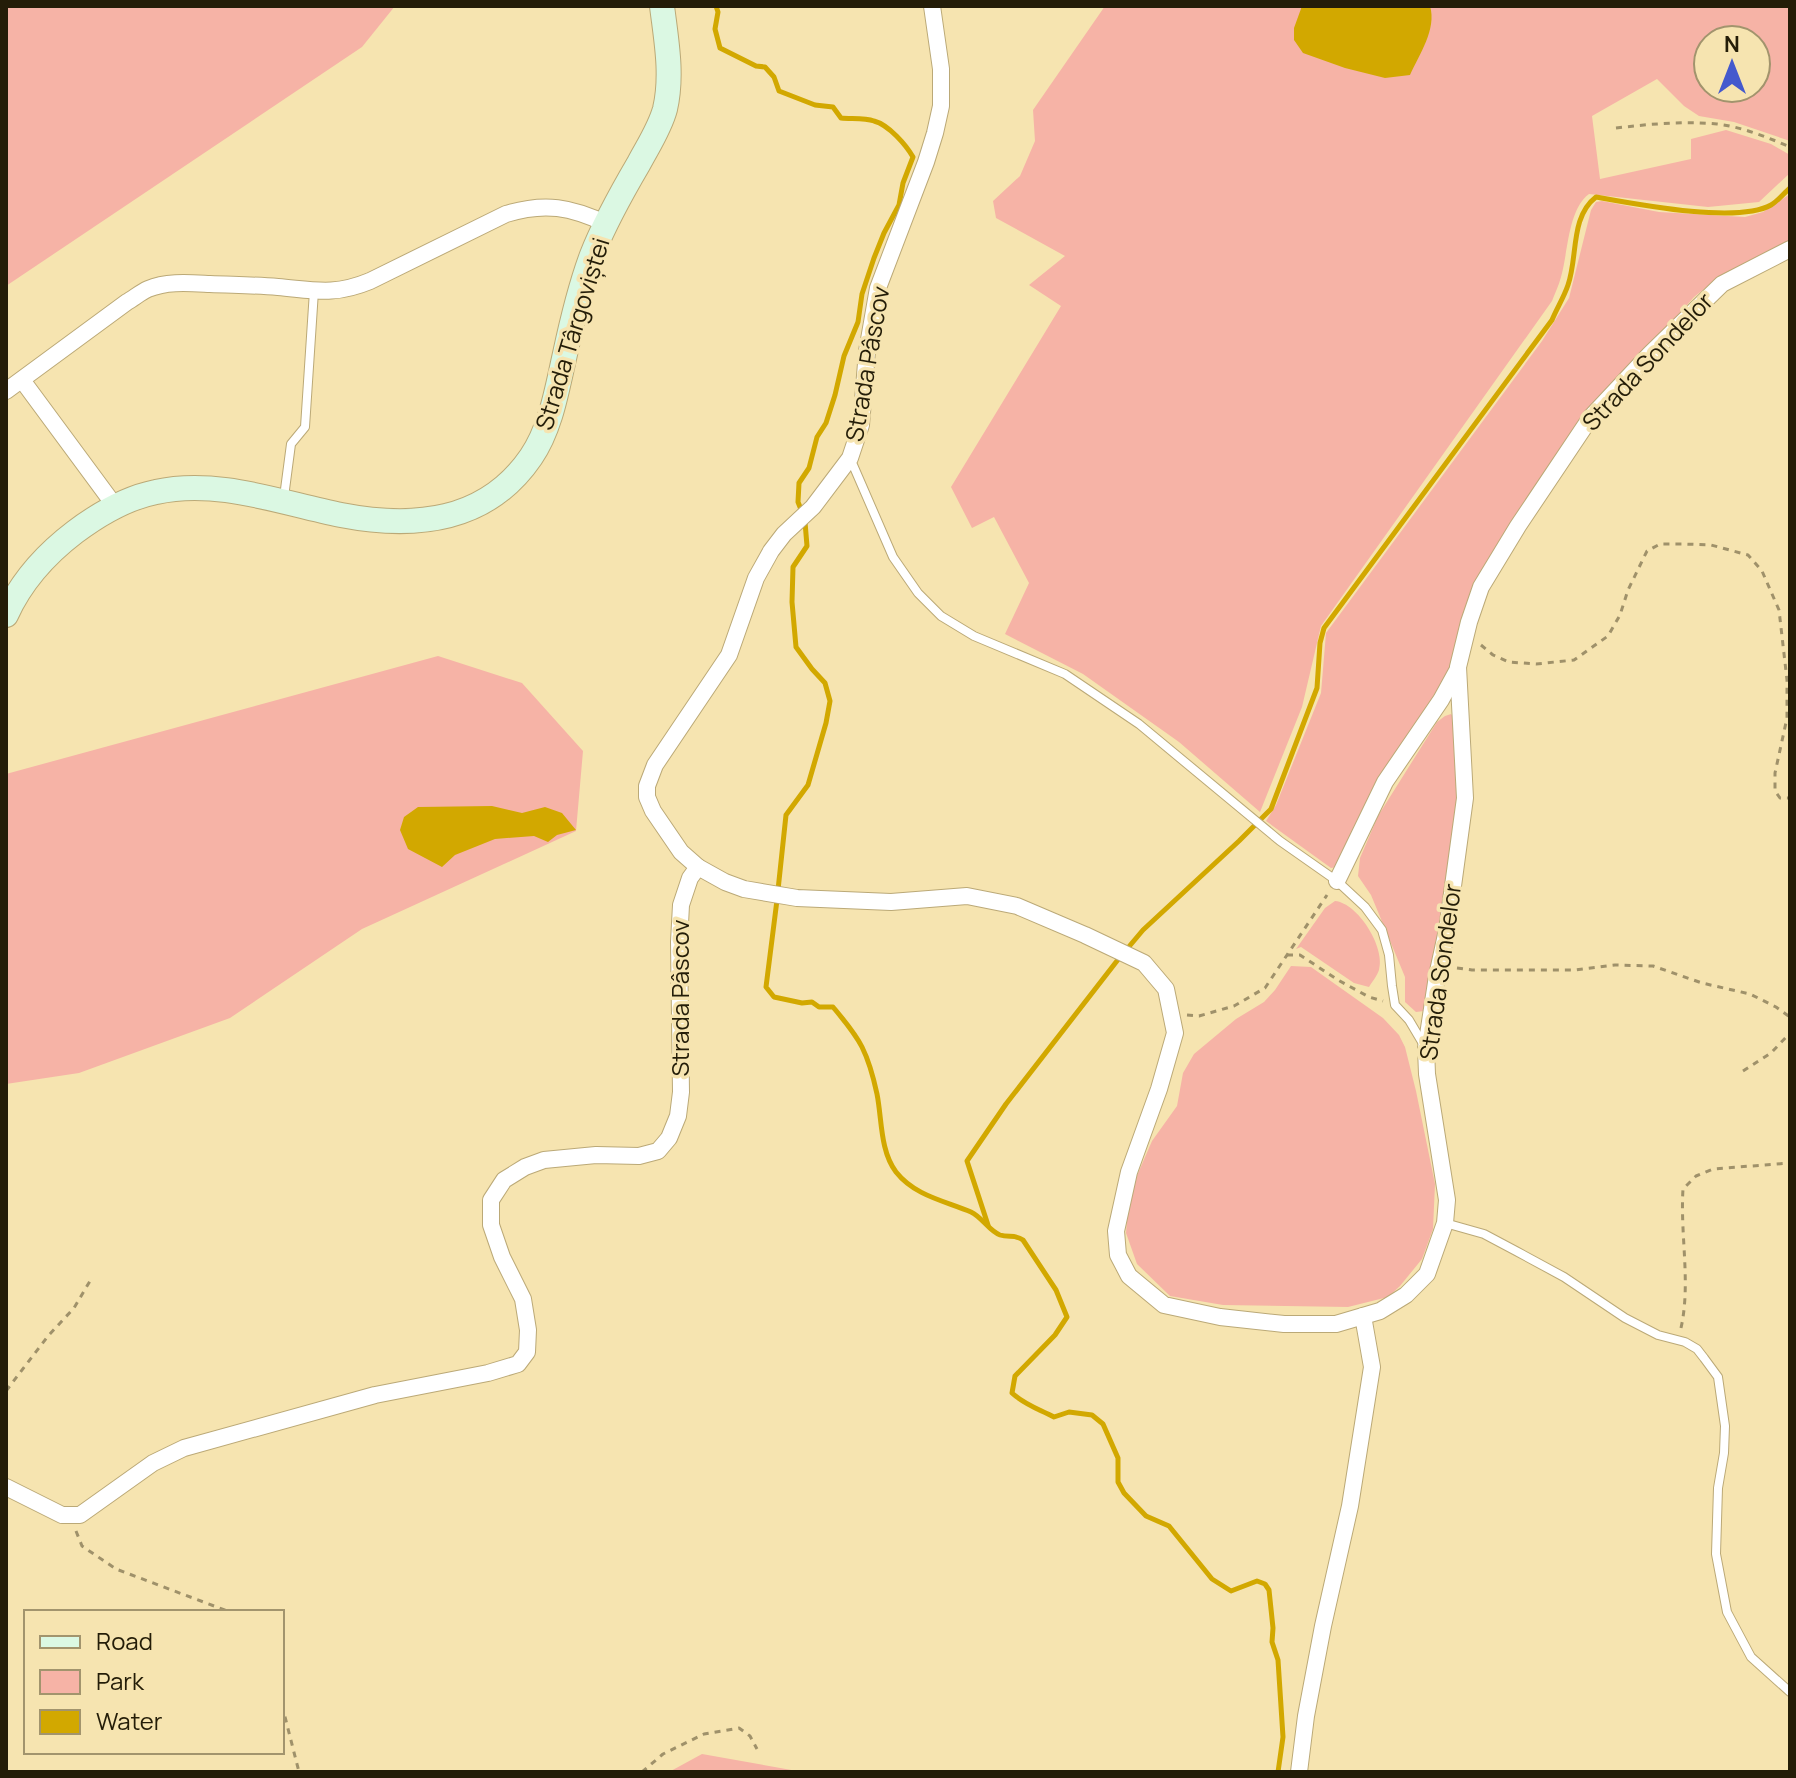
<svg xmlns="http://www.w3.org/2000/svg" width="1796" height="1778" font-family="Manrope,sans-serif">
	<rect width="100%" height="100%" fill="#f6e4b0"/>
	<g fill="#f6b3a6" fill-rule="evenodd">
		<path d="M6,6H395L362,47L6,286Z"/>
		<path d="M1105,6H1790V141L1734,122L1699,116L1684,106L1657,79L1592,116L1600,179L1691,159V139L1726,130L1771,144L1790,155V173L1759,202L1708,207L1589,194C1568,209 1568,253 1561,277C1559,285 1555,293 1552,301L1321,626L1302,707L1260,812L1179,742L1083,674L1005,634L1029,583L994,517L972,528L951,487L1061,306L1029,285L1065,256L996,218L993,201L1020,176L1035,141L1033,110ZM1708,40H1756V88H1708Z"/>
		<path d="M1790,194V243L1723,274L1694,297L1594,410L1494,553L1458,652L1443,682L1337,867L1331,868L1266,821L1276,805L1321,693L1326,633L1542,341L1569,298L1591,210L1596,202L1602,201L1659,212L1745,217L1763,212Z"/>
		<path d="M438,656L522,683L583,751L576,831L362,929L230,1018L79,1073L6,1084V774Z"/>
		<path d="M1451,714L1457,723L1460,795L1441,929L1424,1011L1416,1012L1405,1002V977L1371,895L1358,876L1360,858L1378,816L1437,722L1445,716Z"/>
		<path d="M1335,901C1358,903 1386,948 1379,970C1377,976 1372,982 1369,987L1354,983L1301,947L1296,949L1325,908Z"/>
		<path d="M1291,966L1311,967L1383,1018L1399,1035L1405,1047L1416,1091L1435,1184L1433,1229L1422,1259L1400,1286L1388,1297L1348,1307L1223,1305L1170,1296L1137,1264L1126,1233L1129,1194L1152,1141L1177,1106L1183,1073L1194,1054L1236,1019L1264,1002L1275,990Z"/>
		<path d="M702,1754L797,1771L798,1772H669Z"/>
	</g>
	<g fill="#d2a800">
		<path d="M1302,6H1430C1437,29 1419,55 1410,75L1385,78L1345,68L1303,53L1294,40V28Z"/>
		<path d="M492,806L522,813L545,807L562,813L576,830L557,835L548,842L534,836L495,839L455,855L442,867L408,849L400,830L404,817L418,807Z"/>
	</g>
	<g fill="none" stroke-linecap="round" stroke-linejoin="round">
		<g stroke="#d2a800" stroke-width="5">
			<path d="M716,6L718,12L715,29L720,48L756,66L765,67L774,77L779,91L815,105L833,107L841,118C851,119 865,118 874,121C889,125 906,145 913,157L903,183L899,205L884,233L874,258L862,294L858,322L844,356L835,395L826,423L817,437L809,468L799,483L798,502L802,512"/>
			<path d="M778,890L786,815L808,785L826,723L830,701L825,683L812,669L796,647L792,602L793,567L807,546L805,522"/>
			<path d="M777,900L766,987L774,997L802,1003L812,1002L819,1007H833C843,1019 855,1033 862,1047C869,1061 874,1080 877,1094C882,1119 880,1151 896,1172C915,1196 945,1201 971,1212C982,1217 989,1231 1000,1235C1009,1238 1015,1234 1023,1240L1056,1290L1067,1317L1055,1335L1015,1376L1012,1393C1025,1405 1039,1409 1054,1417L1069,1412L1092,1415L1103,1424L1118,1458V1482L1124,1493L1146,1516L1169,1526L1212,1579L1231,1591L1257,1581L1265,1584L1269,1590L1273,1628L1272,1642L1278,1660L1283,1737L1278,1772"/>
			<path d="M1127,949L1143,930L1239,841L1271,809L1317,688L1320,643L1324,628L1552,320C1557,308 1564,297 1568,285C1578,257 1570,217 1596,197C1635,204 1737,224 1771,205C1778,201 1784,193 1790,188"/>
			<path d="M988,1225L967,1161L1006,1104L1120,957"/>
		</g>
		<defs>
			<g id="service">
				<path d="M850,458L893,557L918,593L941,616L974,636L1065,674L1139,724L1280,841L1337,881L1365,907L1382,930L1389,955L1392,986L1395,1005L1409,1020L1425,1047"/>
				<path d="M284,497L291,444L305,427L314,291"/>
				<path d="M1445,1223L1484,1234L1516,1251L1564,1277L1625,1318L1658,1335L1685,1342L1697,1349L1704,1358L1718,1377L1725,1426L1724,1453L1718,1488L1716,1554L1727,1612L1751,1657L1790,1692"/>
			</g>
			<g id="minor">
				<path d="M932,6L941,69V106L935,133L926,162L878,288L867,351L861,425L850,458L813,507L784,534L771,551L756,578L729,655L655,765L647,786V797L653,811L681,852L698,867L725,882L744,889L797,898L891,902L967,896L1017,906L1085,935L1144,963L1166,989L1175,1033L1159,1089L1129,1172L1116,1231L1118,1255L1129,1276L1164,1305L1220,1317L1284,1324H1336L1380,1311L1406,1295L1427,1274L1445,1223L1447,1200L1427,1074L1426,1048L1437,976L1447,930L1465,798L1458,667L1469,622L1481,587L1518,526L1591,417L1650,354L1722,284L1790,249"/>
				<path d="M22,380L115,506"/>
				<path d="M6,391L127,302C134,298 141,292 148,289C167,281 189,283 210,284C232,285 255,285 278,287C314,290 334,296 370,281L506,214C545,202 571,207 607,224"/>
				<path d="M1337,881L1385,782L1441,700L1458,669"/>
				<path d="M6,1487L62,1515H80L153,1463L184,1448L375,1395L488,1373L518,1364L527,1352L528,1330L523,1299L502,1257L491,1225V1200L504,1180L525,1167L544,1160L596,1155L639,1156L658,1151L669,1138L678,1116L681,1092L679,942L681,905L690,878L698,867"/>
				<path d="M1299,1772L1306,1716L1323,1626L1350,1506L1372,1367L1363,1316"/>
			</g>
			<path id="secondary" d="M6,615C21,582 46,554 75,532C99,514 126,498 156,492C217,478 281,503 341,515C413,529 486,523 531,457C551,428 557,389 565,354C572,321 580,287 592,255C604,224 622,192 639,163C648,146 660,128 665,109C673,75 666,39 662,6"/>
		</defs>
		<use href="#service" stroke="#bba977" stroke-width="10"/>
		<use href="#minor" stroke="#bba977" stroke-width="18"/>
		<use href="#secondary" stroke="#bba977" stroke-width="26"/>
		<g stroke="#9f916a" stroke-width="3" stroke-dasharray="6 6" stroke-linecap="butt">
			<path d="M1616,128C1650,124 1683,121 1717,124C1742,127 1767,137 1790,147"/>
			<path d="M1481,645L1493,655L1509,662L1536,664L1574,660L1608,636L1620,615L1628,590L1647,551L1660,544H1684L1711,545L1748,555L1762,571L1779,610L1787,680V718L1775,773V791L1780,798H1790"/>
			<path d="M1287,955H1300L1338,980L1369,997L1383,1001"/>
			<path d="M1457,968L1472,970H1574L1615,965L1653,966L1702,983L1750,994L1776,1007L1790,1017"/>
			<path d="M1187,1015L1199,1016L1234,1006L1265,988L1327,895"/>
			<path d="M1743,1071L1771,1053L1790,1033"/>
			<path d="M1681,1328C1691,1283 1680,1235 1683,1189L1696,1176L1713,1169L1790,1163"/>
			<path d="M6,1391L48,1336L74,1308L90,1281"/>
			<path d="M76,1531L82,1546L116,1569L230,1612"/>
			<path d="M282,1705L299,1772"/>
			<path d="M642,1772L663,1754L704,1734L739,1728L750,1736L757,1749"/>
		</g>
		<use href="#service" stroke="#fff" stroke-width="8"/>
		<use href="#minor" stroke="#fff" stroke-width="16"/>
		<use href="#secondary" stroke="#dbf8e3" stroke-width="24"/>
	</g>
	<g text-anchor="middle" stroke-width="7" stroke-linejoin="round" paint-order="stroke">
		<g font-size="24" fill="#241d08" stroke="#f6e4b0">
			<text transform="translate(573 334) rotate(-73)" y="8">Strada Târgoviștei</text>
			<text transform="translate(1648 362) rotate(-47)" y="8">Strada Sondelor</text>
			<text transform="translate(868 364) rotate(-80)" y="8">Strada Pâscov</text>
			<text transform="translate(1441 972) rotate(-82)" y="8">Strada Sondelor</text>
			<text transform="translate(681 998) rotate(-90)" y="8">Strada Pâscov</text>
		</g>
	</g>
	<rect width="1796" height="1778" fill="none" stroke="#241d08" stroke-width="16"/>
	<rect x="24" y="1610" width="260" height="144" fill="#f6e4b0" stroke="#a2946d" stroke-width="2"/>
	<rect x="40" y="1636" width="40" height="12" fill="#dbf8e3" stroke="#a2946d" stroke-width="2"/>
	<text x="96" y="1650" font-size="24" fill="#241d08">Road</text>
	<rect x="40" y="1670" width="40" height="24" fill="#f6b3a6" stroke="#a2946d" stroke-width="2"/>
	<text x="96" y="1690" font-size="24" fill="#241d08">Park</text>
	<rect x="40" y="1710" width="40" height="24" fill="#d2a800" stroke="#a2946d" stroke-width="2"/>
	<text x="96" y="1730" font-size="24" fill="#241d08">Water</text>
	<g transform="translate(1732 64)"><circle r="38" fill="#f6e4b0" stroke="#a2946d" stroke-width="2"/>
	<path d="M0-6L14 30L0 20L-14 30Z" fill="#4459cd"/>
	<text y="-12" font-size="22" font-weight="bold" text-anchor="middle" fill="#241d08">N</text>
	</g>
</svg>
